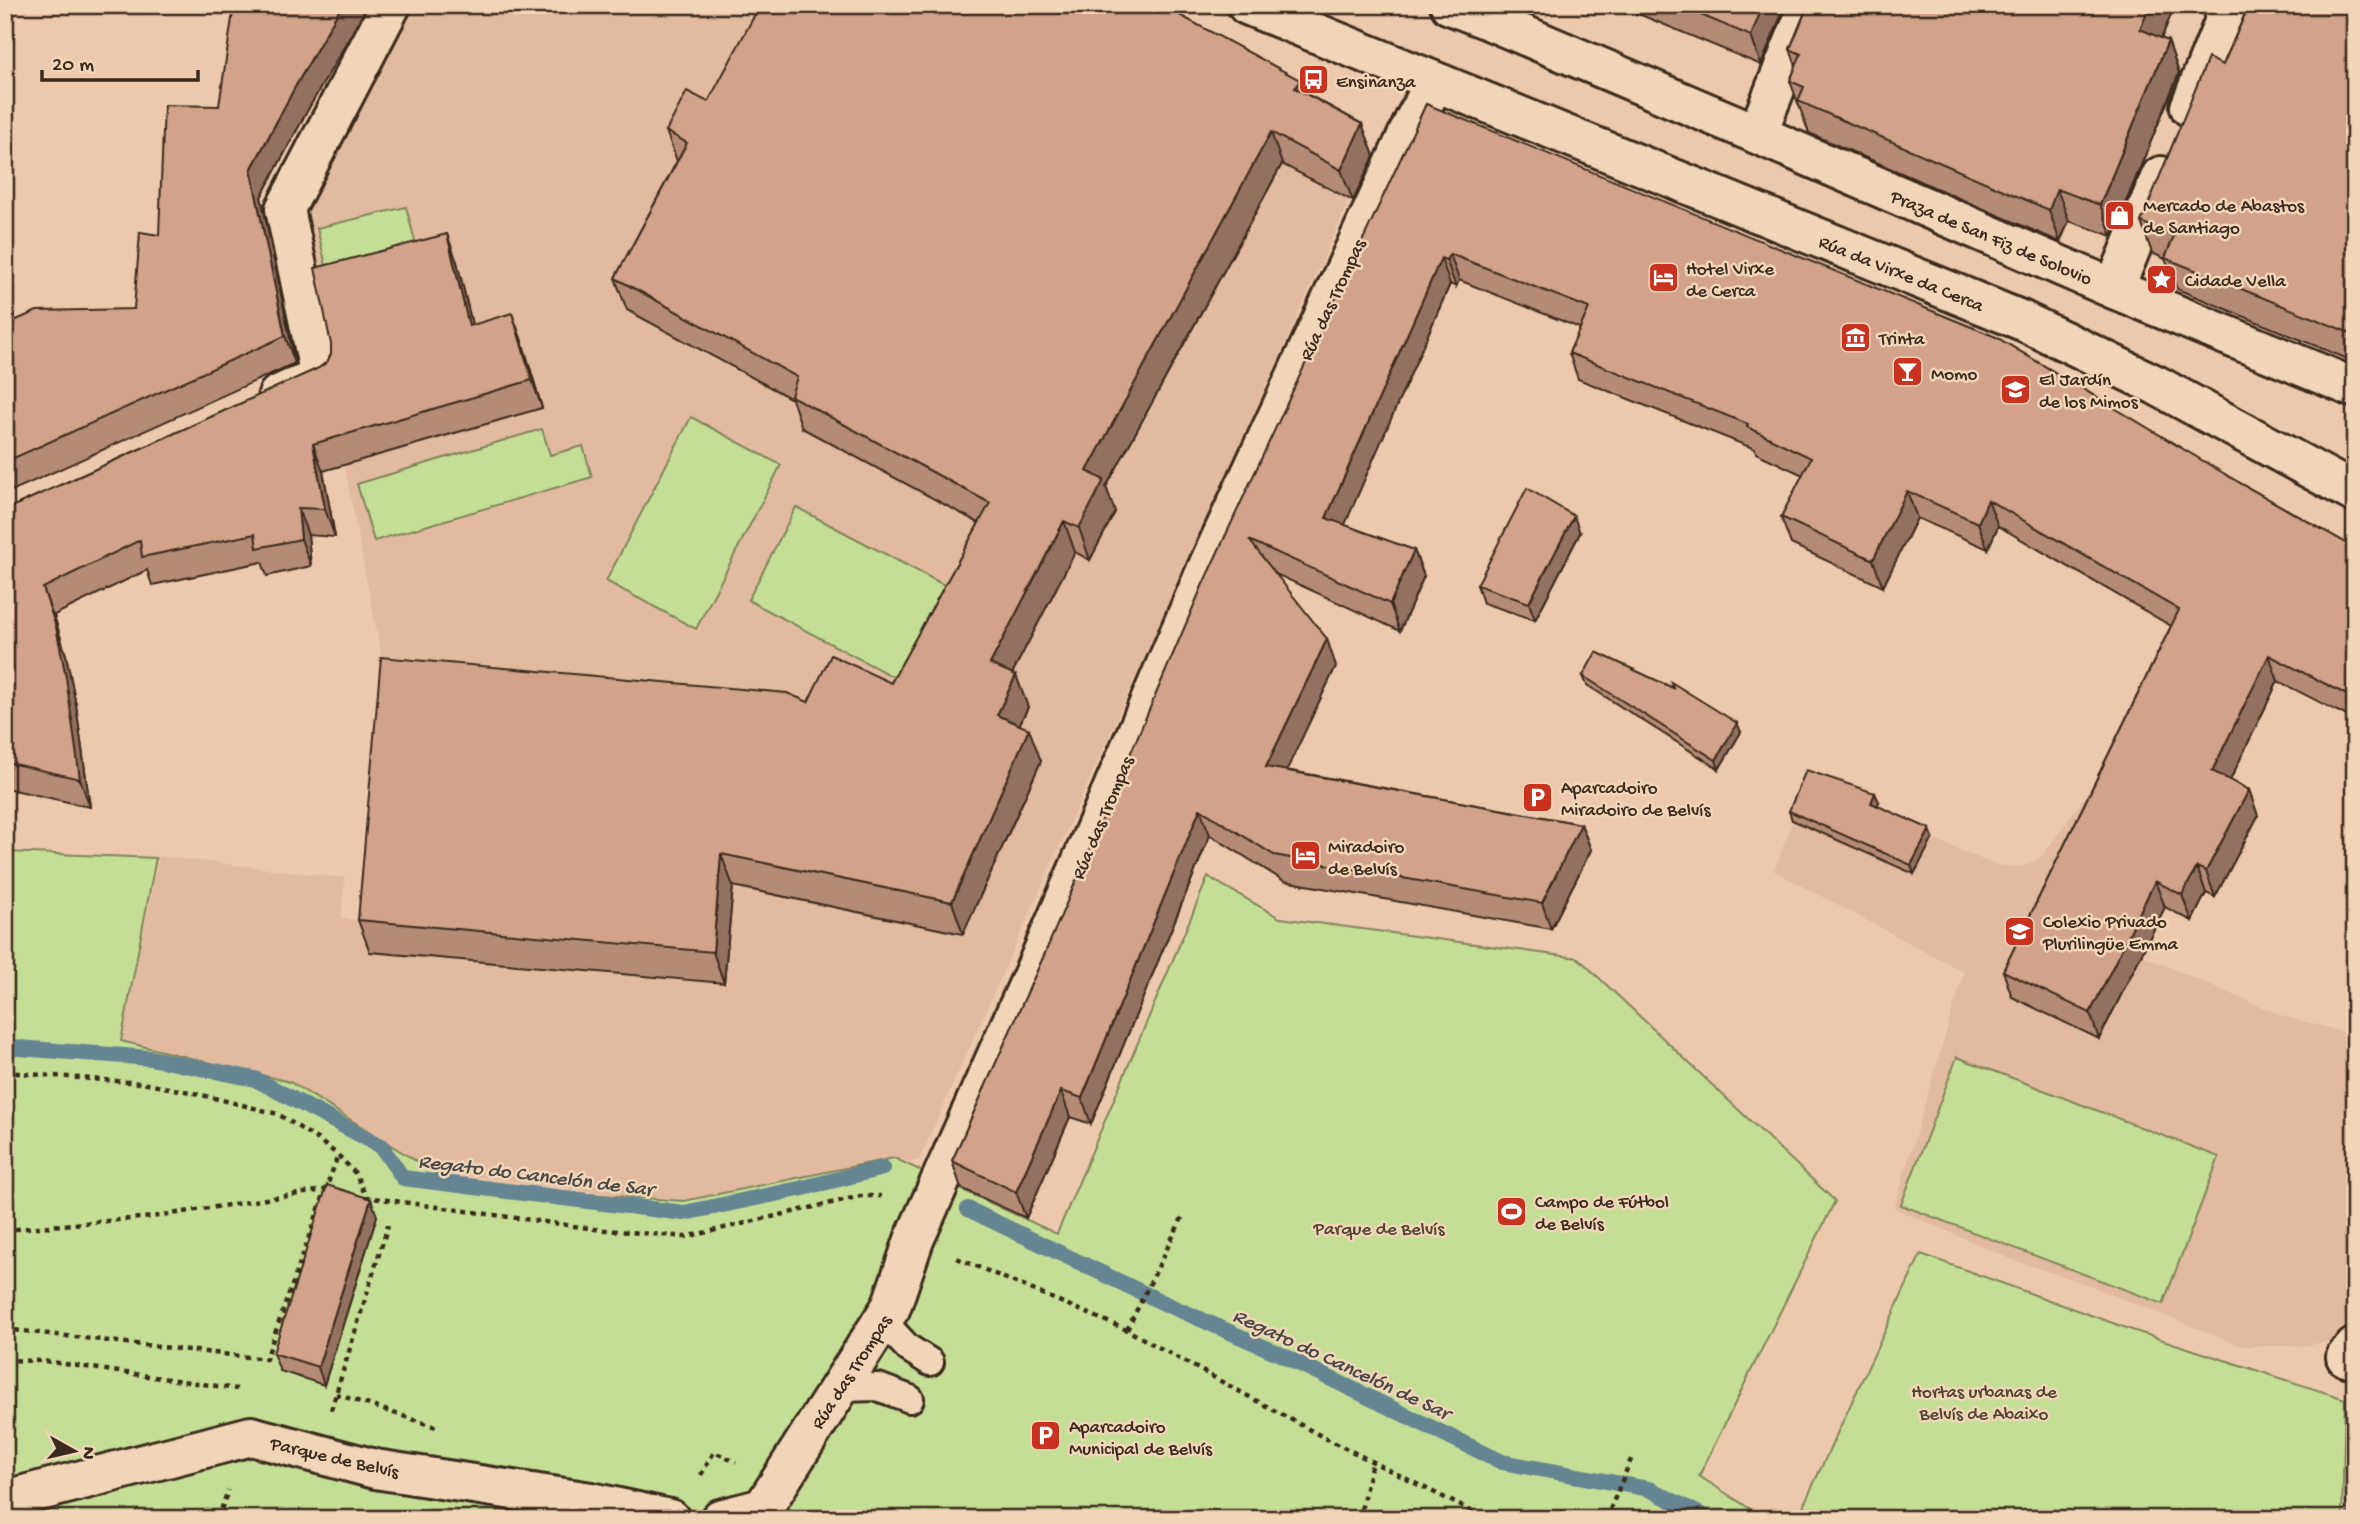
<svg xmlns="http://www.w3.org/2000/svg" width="2360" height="1524" font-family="'Gochi Hand',sans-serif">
	<rect width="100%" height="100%" fill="#ecc9ad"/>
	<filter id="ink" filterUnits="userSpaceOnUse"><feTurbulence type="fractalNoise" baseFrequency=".0143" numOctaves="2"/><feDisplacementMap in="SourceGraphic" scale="14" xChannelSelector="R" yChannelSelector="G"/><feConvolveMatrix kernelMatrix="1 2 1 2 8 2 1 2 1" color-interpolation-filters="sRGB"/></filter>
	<g filter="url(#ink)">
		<g fill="#e1ba9f">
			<path d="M396,5H1113L1370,154L919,1160L683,1203L432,1171L289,1081L122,1040L159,856L345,878L341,918L368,922L389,695L292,197Z"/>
			<path d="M2234,500L2287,663L2141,955L2283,1016L2355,1035V1322L2337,1340L2301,1346H2242L2072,1279L2018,1262L1894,1208L1964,972L1774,871L1809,779L1879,802L1876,808L1922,834L1995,865L2013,867L2028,865L2043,855L2090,790Z"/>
		</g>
		<g fill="#c4df95" stroke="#80845a" stroke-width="2">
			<path d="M406,207L420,260L330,282L317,228Z"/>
			<path d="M691,417L781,465L696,629L606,581Z"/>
			<path d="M542,429L550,455L583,446L592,477L374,541L357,484Z"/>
			<path d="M796,507L946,586L897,679L748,600Z"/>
			<path d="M5,852L156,858L121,1041L290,1082L453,1184L684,1201L894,1158L1057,1234L1208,877L1280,918L1578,958L1835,1201L1699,1476L1766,1519H5Z"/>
			<path d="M1957,1057L2219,1157L2163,1304L1901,1205Z"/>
			<path d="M1921,1254L2132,1330L2345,1399L2342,1519H1808L1799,1515Z"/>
			<path d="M2355,1432V1519H2349L2350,1433Z"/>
		</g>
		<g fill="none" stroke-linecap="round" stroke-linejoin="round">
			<g stroke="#658593" stroke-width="16">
				<path d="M5,1047L150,1058L255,1079L381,1146L403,1178L684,1213L799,1189L883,1168"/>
				<path d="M968,1209L1166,1304L1282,1355L1502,1462L1649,1489L1709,1519"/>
				<path d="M2352,1426L2354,1519"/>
			</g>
			<defs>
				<g id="service">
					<path d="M883,1321L908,1348L930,1362"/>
					<path d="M840,1388L878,1387L910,1399"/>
				</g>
				<g id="pedestrian">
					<path d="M1809,5L1757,134L2114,289L2355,388"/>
					<path d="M2190,107L2231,5"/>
					<path d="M2114,289L2161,176"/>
					<path d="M2346,1357L2355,1347"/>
				</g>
				<g id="minor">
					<path d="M1450,5L1486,19L1757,134"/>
					<path d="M278,395L320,376L285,209L391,5"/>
					<path d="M5,1500L251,1436L375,1469L591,1502L670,1519"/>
					<path d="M720,1519L763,1508L891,1307L914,1240L1035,970L1209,564L1415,119L1435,82"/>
				</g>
				<path id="tertiary" d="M1247,5L2023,321L2156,385L2355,493"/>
			</defs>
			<use href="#service" stroke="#3b2a1e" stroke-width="32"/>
			<use href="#pedestrian" stroke="#3b2a1e" stroke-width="44"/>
			<use href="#minor" stroke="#3b2a1e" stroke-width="44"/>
			<use href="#tertiary" stroke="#3b2a1e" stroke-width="44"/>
			<g stroke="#3b2a1e" stroke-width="4.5" stroke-dasharray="5 5" stroke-linecap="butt">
				<path d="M5,1072L141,1083L190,1092L278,1114L317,1139L338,1155L356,1174L366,1197L595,1229L686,1237L861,1196H881"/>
				<path d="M5,1230L152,1217L324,1190"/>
				<path d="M957,1258L1127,1330L1323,1437L1487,1519"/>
				<path d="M5,1329L266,1359L338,1155"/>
				<path d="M1127,1330L1183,1216"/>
				<path d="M5,1360L44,1361L237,1389"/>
				<path d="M336,1394L439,1428"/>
				<path d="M331,1410L388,1225"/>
				<path d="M701,1475L714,1452L736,1462"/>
				<path d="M218,1519L228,1490"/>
				<path d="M1359,1519L1372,1462"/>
				<path d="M1606,1519L1632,1457"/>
			</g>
			<use href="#service" stroke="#f1d5b8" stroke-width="26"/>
			<use href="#pedestrian" stroke="#f1d5b8" stroke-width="38"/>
			<use href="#minor" stroke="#f1d5b8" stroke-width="38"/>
			<use href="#tertiary" stroke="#f1d5b8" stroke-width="38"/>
		</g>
		<g fill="#b58b77" stroke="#3b2a1e" stroke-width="2">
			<path d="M1617,5H1783L1784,9L1761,65Z"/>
			<path d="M1808,5H2175L2161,38L2168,41L2179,73L2112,236L2069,221L2060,242L1809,133L1790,81L1796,66L1790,49Z"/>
			<path d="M2246,5H2355V362L2177,289L2165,259L2152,253L2141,222L2223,65L2247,9Z"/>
			<path d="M1305,93L1362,124L1374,156L1353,201L1282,164L1106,487L1115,512L1090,560L1075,552L1012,673L1028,707L1019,725L1041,761L963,934L733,886L724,983L370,952L358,920L808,702L891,683L979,523L802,428L792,399L627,310L615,278L677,161L666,131L708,102Z"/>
			<path d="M1426,104L2240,483L2355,548V720L2278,681L2230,780L2249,790L2258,816L2215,897L2206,893L2192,921L2165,907L2099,1039L2012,997L2003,971L2171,626L1998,526L1988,549L1917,518L1883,587L1791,544L1781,517L1803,475L1756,453L1755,449L1578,379L1569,353L1580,328L1459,280L1456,287L1450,284L1344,525L1414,550L1424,576L1400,631L1276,574L1336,666L1286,770L1581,824L1591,850L1551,929L1284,881L1210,835L1091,1124L1070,1117L1026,1218L961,1188L952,1161Z"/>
			<path d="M305,115L261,197L295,363L5,494V362H8L134,309L159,235Z"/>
			<path d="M457,262L472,325L522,341L542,408L323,471L335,537L308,535L311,566L267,576L262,562L152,585L147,570L54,615L66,655L76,705L90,807L5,788V510L319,368Z"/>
			<path d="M1580,533L1535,620L1483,603L1477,585Z"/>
			<path d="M1583,676L1741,732L1719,769L1587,685Z"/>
			<path d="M1879,802L1877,806L1933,838L1914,874L1792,820L1789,811Z"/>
			<path d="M377,1216L324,1385L280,1371L273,1353Z"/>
		</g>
		<g fill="#937161" stroke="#3b2a1e" stroke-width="2">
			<path d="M342,5H368L305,115L261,197L295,363L285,336L251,170L295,87Z"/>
			<path d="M1763,5H1783L1784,9L1761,65L1751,36Z"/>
			<path d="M2150,5H2175L2152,61L2140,29Z"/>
			<path d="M2168,41L2179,73L2112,236L2100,205Z"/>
			<path d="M5,58L9,67L5,97Z"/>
			<path d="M1300,80L1312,111L1295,88Z"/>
			<path d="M1362,124L1374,156L1353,201L1341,170Z"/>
			<path d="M1271,132L1282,164L1106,487L1115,512L1090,560L1079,528L1087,471Z"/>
			<path d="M2057,189L2069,221L2060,242L2049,210Z"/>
			<path d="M447,234L457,262L479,353L469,326Z"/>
			<path d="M1450,254L1459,280L1456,287L1446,260Z"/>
			<path d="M1441,258L1450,284L1336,545L1326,518Z"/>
			<path d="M512,313L522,341L542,408L532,380Z"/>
			<path d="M313,444L323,471L335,537L325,509Z"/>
			<path d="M1907,491L1917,518L1883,587L1873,560Z"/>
			<path d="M1988,500L1998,526L1988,549L1978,523Z"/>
			<path d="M298,508L308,535L311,566L301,539Z"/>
			<path d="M1574,516L1580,533L1535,620L1529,603Z"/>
			<path d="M1064,521L1075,552L1001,695L990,664Z"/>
			<path d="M1414,550L1424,576L1400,631L1390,604Z"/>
			<path d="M43,588L66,655L76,705L90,807L80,779Z"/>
			<path d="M1327,639L1336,666L1276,793L1266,767Z"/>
			<path d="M2269,655L2278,681L2222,797L2212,771Z"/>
			<path d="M1016,675L1028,707L1009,747L997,715Z"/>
			<path d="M1737,723L1741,732L1719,769L1716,760Z"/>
			<path d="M1029,729L1041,761L963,934L952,902Z"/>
			<path d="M2249,790L2258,816L2215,897L2206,871Z"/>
			<path d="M1875,793L1879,802L1874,812L1871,803Z"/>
			<path d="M1200,809L1210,835L1091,1124L1082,1098Z"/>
			<path d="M1581,824L1591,850L1551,929L1542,903Z"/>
			<path d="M1930,829L1933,838L1914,874L1911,865Z"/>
			<path d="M721,854L733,886L724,983L713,952Z"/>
			<path d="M2197,867L2206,893L2192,921L2182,895Z"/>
			<path d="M2155,881L2165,907L2099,1039L2090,1013Z"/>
			<path d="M1061,1091L1070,1117L1026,1218L1016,1192Z"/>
			<path d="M371,1199L377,1216L324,1385L318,1367Z"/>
		</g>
		<g fill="#d2a28a" stroke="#3b2a1e" stroke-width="2">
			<path d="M234,5H342L295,87L251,170L285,336L5,462V362H8L14,321L37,311L134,309L140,232L159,235L164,105L219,106Z"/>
			<path d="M760,5H1161L1300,80L1295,88L1362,124L1341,170L1271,132L1087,471L1104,480L1079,528L1064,521L990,664L1016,675L997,715L1029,729L952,902L721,854L713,952L358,920L381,657L787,693L808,702L831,655L891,683L990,503L791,396L797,377L615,278L687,143L666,131L687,91L708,102Z"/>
			<path d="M1677,5H1763L1751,36Z"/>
			<path d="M1808,5H2150L2140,29L2168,41L2100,205L2057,189L2049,210L1798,101L1804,87L1790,81L1801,54L1790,49Z"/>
			<path d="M2249,5H2355V335L2165,258L2174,236L2141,222L2208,58L2223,65Z"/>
			<path d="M1426,104L1996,337L2240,483L2355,548V699L2269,655L2212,771L2249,790L2206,871L2197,867L2182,895L2155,881L2090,1013L2003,971L2179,610L1988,500L1978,523L1907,491L1873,560L1781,517L1811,458L1747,427L1748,424L1569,353L1589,308L1450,254L1446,260L1441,258L1326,518L1414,550L1390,604L1249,540L1327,639L1266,767L1581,824L1542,903L1274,855L1200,809L1082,1098L1061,1091L1016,1192L952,1161L1045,953L1203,584Z"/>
			<path d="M447,234L469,326L512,313L532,380L313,444L325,509L298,508L301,539L257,548L255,534L142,557L140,540L43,588L56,627L66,677L80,779L5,762V510L319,368L327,362L331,354V344L315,268Z"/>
			<path d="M1527,488L1574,516L1529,603L1477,585Z"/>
			<path d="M1596,652L1673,688L1671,682L1737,723L1716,760L1583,676Z"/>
			<path d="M1806,770L1875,793L1871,803L1930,829L1911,865L1789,811Z"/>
			<path d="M327,1185L371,1199L318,1367L273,1353Z"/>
		</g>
	</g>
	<defs>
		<symbol id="bus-square" viewBox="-11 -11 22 22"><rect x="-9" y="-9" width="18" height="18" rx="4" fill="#c8321e" stroke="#f1d5b8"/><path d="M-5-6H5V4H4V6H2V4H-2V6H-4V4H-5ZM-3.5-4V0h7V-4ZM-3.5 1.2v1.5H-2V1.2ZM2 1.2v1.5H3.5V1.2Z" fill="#fff"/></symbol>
		<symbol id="shop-square" viewBox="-11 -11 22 22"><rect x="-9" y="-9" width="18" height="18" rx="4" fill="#c8321e" stroke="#f1d5b8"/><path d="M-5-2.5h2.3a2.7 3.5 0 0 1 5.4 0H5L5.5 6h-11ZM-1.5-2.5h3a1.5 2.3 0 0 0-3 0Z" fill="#fff"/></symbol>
		<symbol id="hotel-square" viewBox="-11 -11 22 22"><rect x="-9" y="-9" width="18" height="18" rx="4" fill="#c8321e" stroke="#f1d5b8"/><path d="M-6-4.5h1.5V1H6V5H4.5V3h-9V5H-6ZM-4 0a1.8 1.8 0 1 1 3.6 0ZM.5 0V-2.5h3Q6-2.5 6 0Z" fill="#fff"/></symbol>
		<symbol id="sight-square" viewBox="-11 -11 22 22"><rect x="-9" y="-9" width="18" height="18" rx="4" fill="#c8321e" stroke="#f1d5b8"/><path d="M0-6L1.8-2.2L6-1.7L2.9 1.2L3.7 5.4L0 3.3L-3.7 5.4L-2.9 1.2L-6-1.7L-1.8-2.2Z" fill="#fff"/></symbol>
		<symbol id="museum-square" viewBox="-11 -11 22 22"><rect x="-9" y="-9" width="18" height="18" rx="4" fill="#c8321e" stroke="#f1d5b8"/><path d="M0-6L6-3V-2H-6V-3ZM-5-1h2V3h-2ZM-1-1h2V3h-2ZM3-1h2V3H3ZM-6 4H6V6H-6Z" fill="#fff"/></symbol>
		<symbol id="bar-square" viewBox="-11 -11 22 22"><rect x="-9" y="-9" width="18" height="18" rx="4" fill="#c8321e" stroke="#f1d5b8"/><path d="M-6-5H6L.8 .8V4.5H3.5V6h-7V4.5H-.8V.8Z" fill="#fff"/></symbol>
		<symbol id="school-square" viewBox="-11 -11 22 22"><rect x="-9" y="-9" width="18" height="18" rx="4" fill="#c8321e" stroke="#f1d5b8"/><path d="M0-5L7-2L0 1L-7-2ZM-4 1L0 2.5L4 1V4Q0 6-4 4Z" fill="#fff"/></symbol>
		<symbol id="parking-square" viewBox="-11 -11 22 22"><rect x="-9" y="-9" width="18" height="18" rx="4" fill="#c8321e" stroke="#f1d5b8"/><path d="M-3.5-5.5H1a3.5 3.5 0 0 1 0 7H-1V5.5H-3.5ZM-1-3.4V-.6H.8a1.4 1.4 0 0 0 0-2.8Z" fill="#fff"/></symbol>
		<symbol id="stadium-square" viewBox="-11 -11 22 22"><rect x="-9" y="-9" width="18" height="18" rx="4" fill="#c8321e" stroke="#f1d5b8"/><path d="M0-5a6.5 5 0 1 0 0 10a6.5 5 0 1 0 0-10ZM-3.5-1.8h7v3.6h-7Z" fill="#fff"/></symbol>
	</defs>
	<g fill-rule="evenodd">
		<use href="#bus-square" x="1296" y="62" width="35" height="35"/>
		<use href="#shop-square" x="2102" y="198" width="35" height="35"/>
		<use href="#hotel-square" x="1646" y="260" width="35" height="35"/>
		<use href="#sight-square" x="2144" y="262" width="35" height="35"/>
		<use href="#museum-square" x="1838" y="320" width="35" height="35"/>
		<use href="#bar-square" x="1890" y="354" width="35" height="35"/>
		<use href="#school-square" x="1998" y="372" width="35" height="35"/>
		<use href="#parking-square" x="1520" y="780" width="35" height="35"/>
		<use href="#hotel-square" x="1288" y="838" width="35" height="35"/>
		<use href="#school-square" x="2002" y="914" width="35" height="35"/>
		<use href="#stadium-square" x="1494" y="1194" width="35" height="35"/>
		<use href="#parking-square" x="1028" y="1418" width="35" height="35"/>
	</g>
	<g text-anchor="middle" stroke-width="5" stroke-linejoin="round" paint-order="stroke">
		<g font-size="19" fill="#3b2a1e" stroke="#f1d5b8" text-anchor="start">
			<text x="1336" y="87">Ensinanza</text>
			<text x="2143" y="211">Mercado de Abastos<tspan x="2143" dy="22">de Santiago</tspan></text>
			<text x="1686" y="274">Hotel Virxe<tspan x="1686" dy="22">de Cerca</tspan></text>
			<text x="2185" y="286">Cidade Vella</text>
			<text x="1879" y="344">Trinta</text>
			<text x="1931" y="379">Momo</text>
			<text x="2039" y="385">El Jardín<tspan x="2039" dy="22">de los Mimos</tspan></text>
			<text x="1561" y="793">Aparcadoiro<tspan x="1561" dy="22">Miradoiro de Belvís</tspan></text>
			<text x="1328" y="852">Miradoiro<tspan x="1328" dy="22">de Belvís</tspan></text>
			<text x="2043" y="927">Colexio Privado<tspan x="2043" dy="22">Plurilingüe Emma</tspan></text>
			<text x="1535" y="1207">Campo de Fútbol<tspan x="1535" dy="22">de Belvís</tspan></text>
			<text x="1069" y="1432">Aparcadoiro<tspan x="1069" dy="22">Municipal de Belvís</tspan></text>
		</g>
		<g font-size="19" fill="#3b2a1e" stroke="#f1d5b8">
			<text transform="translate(1992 236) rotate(23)" y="7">Praza de San Fiz de Solovio</text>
			<text transform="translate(1902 272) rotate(22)" y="7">Rúa da Virxe da Cerca</text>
			<text transform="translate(1331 299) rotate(-65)" y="7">Rúa das Trompas</text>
			<text transform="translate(1101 817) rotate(-67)" y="7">Rúa das Trompas</text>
			<text transform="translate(850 1371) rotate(-57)" y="7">Rúa das Trompas</text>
			<text transform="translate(335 1456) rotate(13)" y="7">Parque de Belvís</text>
		</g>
		<g font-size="19" fill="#504530" stroke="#f1d5b8">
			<text x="1379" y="1234">Parque de Belvís</text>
			<text x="1984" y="1397">Hortas urbanas de<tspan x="1984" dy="22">Belvís de Abaixo</tspan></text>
		</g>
		<g font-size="21" font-style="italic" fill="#494845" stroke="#f1d5b8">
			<text transform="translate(536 1174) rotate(7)" y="7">Regato do Cancelón de Sar</text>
			<text transform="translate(1342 1363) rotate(25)" y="7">Regato do Cancelón de Sar</text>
		</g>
	</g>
	<rect width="2360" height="1524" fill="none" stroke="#f1d5b8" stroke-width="28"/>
	<rect x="14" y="14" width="2332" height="1496" fill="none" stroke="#3b2a1e" stroke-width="2.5" filter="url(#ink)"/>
	<g transform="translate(74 1451) rotate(98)" stroke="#f1d5b8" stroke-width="5" paint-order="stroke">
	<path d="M0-5L12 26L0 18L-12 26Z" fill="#3b2a1e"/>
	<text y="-10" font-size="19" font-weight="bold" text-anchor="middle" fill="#3b2a1e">N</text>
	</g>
	<path d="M42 70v10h156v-10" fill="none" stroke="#3b2a1e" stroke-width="3.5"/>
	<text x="52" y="70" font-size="21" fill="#3b2a1e" stroke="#f1d5b8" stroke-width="5" paint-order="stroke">20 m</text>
</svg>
